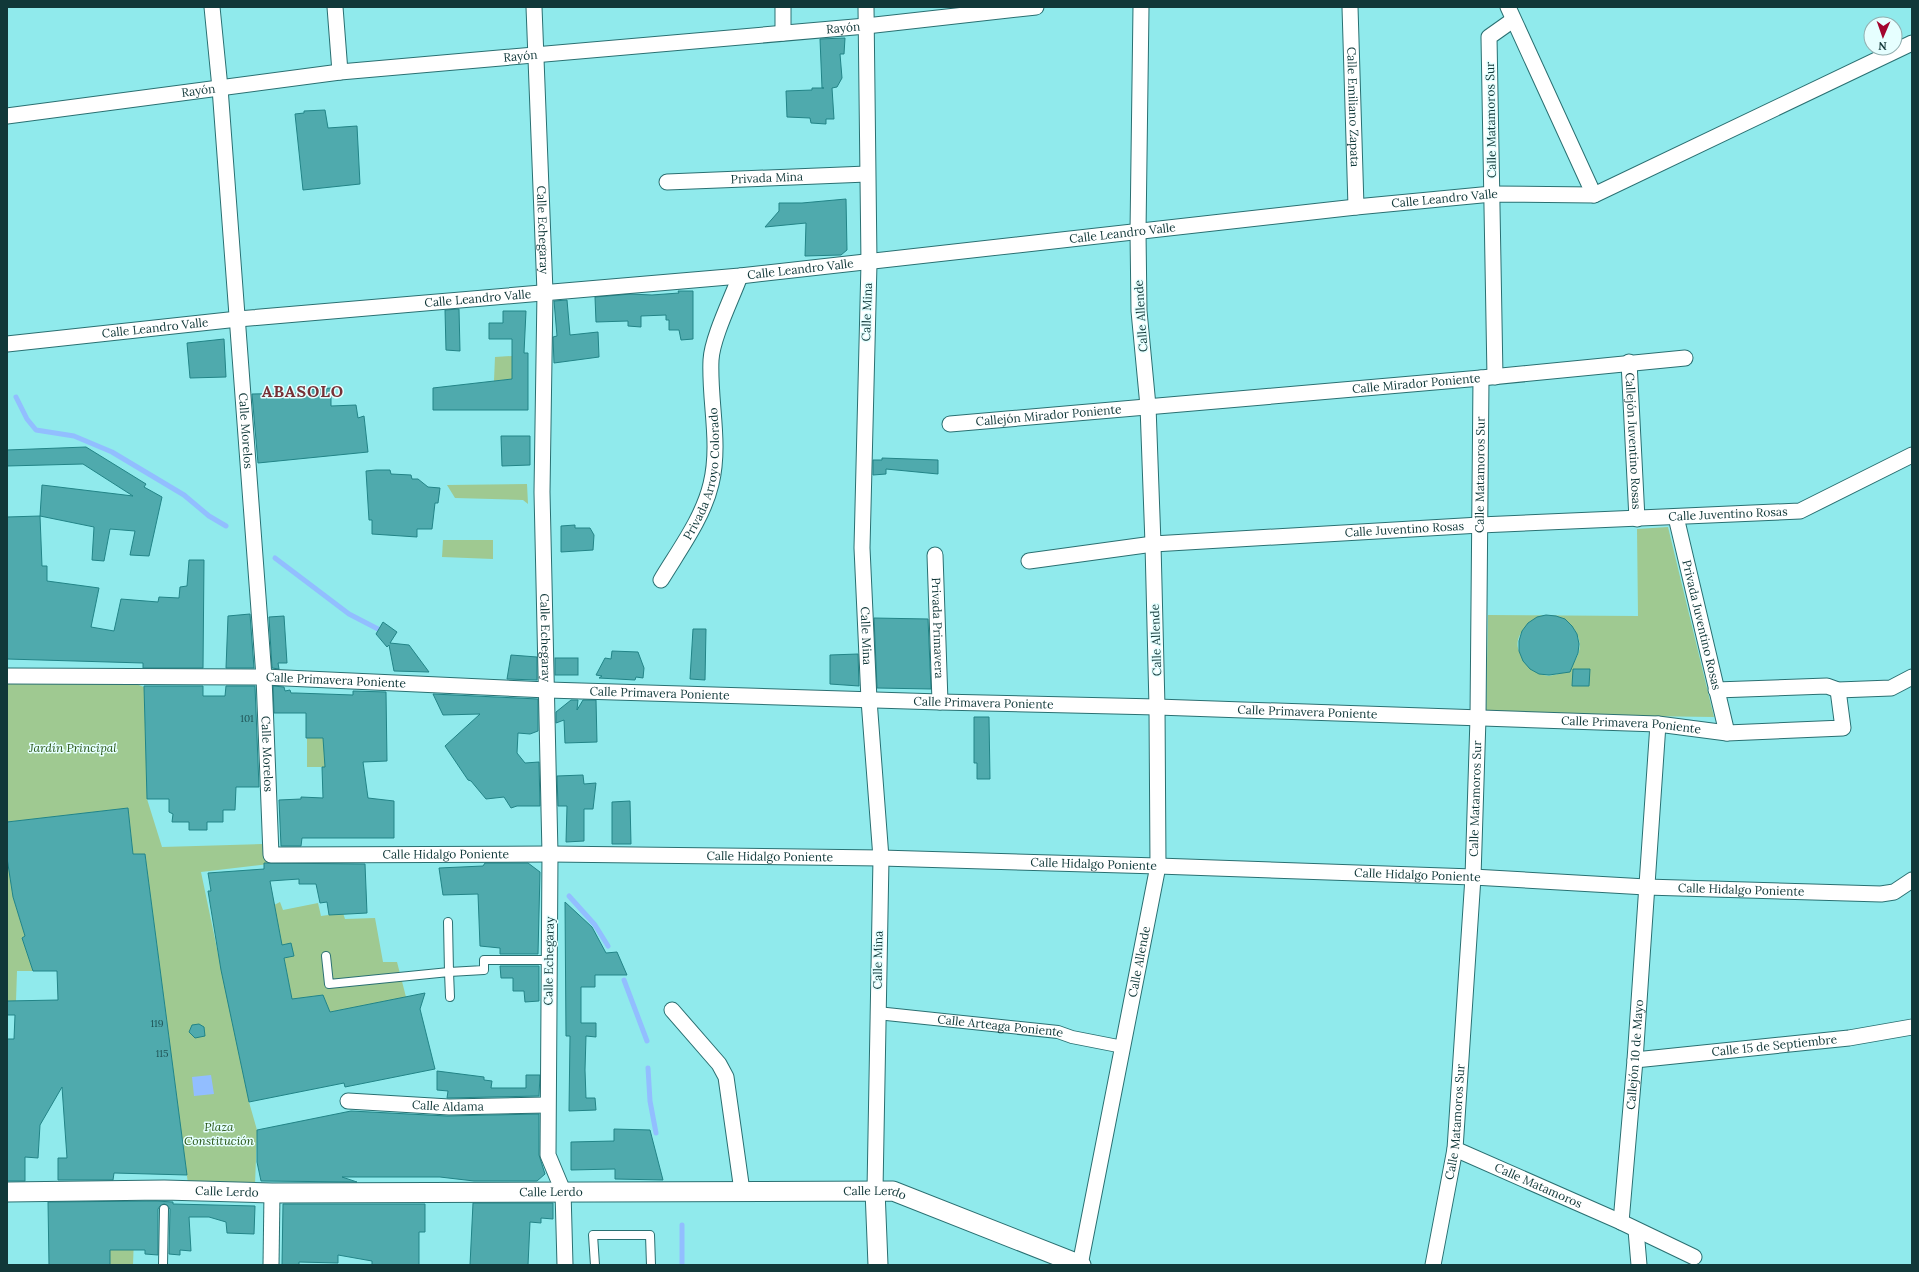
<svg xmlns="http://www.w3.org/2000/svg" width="1919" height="1272" font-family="Lora,serif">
	<rect width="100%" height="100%" fill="#90eaec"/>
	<g fill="#9fc991" fill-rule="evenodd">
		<path d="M512,356V379L494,381L495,357Z"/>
		<path d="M527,484L528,504L523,500L455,498L447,485Z"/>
		<path d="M1668,527L1714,717L1486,714L1488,615L1638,616L1637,529ZM1546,615C1570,617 1590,639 1574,662C1568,672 1550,680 1539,673C1536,671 1533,667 1530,664C1527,660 1523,657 1520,653C1510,636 1532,619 1546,615Z"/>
		<path d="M443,540H493V559L442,557Z"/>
		<path d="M7,679L136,684L144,687L147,799L162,847L263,844L269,864L201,872L249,1102L257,1130L255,1185L188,1184L145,854H133L128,808L7,822Z"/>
		<path d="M307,738H323L334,767H307Z"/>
		<path d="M8,862L13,897L25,936L22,938L33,971H17L16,1001H7Z"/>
		<path d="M280,902L283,910L318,903L321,916L343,913L345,919L375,918L383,962H397L406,997L330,1012L323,995L292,999L284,958L293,956L291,944L282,945L274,905Z"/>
		<path d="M134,1237L133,1265H110V1241Z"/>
	</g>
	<path fill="#92beff" d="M211,1075L214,1094L194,1096L192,1077Z"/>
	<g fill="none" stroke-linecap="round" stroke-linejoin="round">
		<g stroke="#92beff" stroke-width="5">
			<path d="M16,397L27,419L36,430L74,436L112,452L184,495L209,516L226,526"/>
			<path d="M275,558L349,614L378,629"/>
			<path d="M569,896L595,925L608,946"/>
			<path d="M624,980L647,1041"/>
			<path d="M648,1068L650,1101L656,1133"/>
			<path d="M682,1225V1265"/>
		</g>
	</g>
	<g fill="#4faaad" stroke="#228487">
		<path d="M845,38L844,54H840L842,78L837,87L832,88L834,119H826V124L811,123L810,118L787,117L786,91L812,90V88H824H822L820,39Z"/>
		<path d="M325,110L328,128L357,126L360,184L303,190L295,114L304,113V111Z"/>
		<path d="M846,199L847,250L841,255L805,256L806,223L765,227L779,211V203H802Z"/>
		<path d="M678,291H693V339L681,340L679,330H669V320H666V315L641,316V327L628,326V321L596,322L595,297L631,294L652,295L679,293Z"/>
		<path d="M567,300L570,335L598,332L599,357L554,363L553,337L557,336L554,301Z"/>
		<path d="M459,309L460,351L446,350L445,310Z"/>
		<path d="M503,311H526L524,353H528V410H433V388L512,379V339H489V323H503Z"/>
		<path d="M224,339L226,377L190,378L187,343Z"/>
		<path d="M331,388V406L356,405L358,418L364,416L368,452L258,463L252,394L304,393L305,390Z"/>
		<path d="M501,436H530V465L502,466Z"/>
		<path d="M86,447L146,484L144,487L162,497L149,556L130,555L135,531L110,529L104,561L92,560L94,527L40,516L42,485L133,496L83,464L7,466V450Z"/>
		<path d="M882,458L938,460V474L886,469V474L873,475V460H882Z"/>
		<path d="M376,470H390L391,474L411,475L412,479H418L428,487L440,488L438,503H435L432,529H417V537L372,534V520H369L366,471Z"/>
		<path d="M40,516L42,566H47V581L99,588L91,627L114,631L121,599L158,602L159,597L179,598L180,587L187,586L189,560H204L203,668H143V663L7,659V517Z"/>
		<path d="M575,525V528H590L594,535L593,550L561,552V526Z"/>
		<path d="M250,614L254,668H226L228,616Z"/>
		<path d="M1546,615L1556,616L1565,619L1572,626L1577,634L1579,644L1578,653L1570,672L1549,675L1539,674L1530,669L1523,661L1519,651V641L1522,631L1528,623L1537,617Z"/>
		<path d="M284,616L287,663H278L279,669L272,668L269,617Z"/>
		<path d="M874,618L928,619L931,689L877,688Z"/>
		<path d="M383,622L397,632L390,643L409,645L429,672L394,671L389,645L387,647L376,634Z"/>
		<path d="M693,629H706L705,680L690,679Z"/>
		<path d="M612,651L638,652L644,668L643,678L636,677L635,680L599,678L602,676L596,675L605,658L611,659Z"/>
		<path d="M858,654L859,686L830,684V655Z"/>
		<path d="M511,655L537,657V680L507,679Z"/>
		<rect x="555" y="658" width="23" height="17"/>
		<path d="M1573,669H1590L1589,686H1572Z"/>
		<path d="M144,686H203V696H225L226,686H255L259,787H236L235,810H223V822H207V830H189V822H172L173,814L169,812V799H147Z"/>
		<path d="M273,686L284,687L285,691L290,690L291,693H296L353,695V691L386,692L387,761L363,762L368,798L394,801V838H302L301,846H281L279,800L301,799V797L323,798L322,767H325L323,738H306V713H274Z"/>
		<path d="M433,694L538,699V731L530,734L518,733L517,753L525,763L539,762L540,806H517L511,808L504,797L486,799L471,781L468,780L445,746L480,714L443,715Z"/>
		<path d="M571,700H578L577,710L583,700H596L597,742L565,743L564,720L556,723V712Z"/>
		<path d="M974,717H989L990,779H977V763H974Z"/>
		<path d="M583,775L584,784L596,783L593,809H584V841L566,842L567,806H558L557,776Z"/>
		<path d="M630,801L631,844H612V802Z"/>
		<path d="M128,808L133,854H145L187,1175L114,1173L113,1180H58V1158H67L62,1087L40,1125L38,1158L25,1157V1181H7V1039H14L15,1015H7V1001L58,1000L57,971H33L22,938L25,936L13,897L7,858V822Z"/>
		<path d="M264,863L365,864L367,913L329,915L327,902L320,903L316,884H299V879L270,881L282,945L291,943L294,956L284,958L292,999L323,995L330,1012L425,993L420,1009L435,1069L345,1087L344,1083L249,1102L221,970L208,891H211L208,873L264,869Z"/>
		<path d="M485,863H528L540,872L538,954H500V948L480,946L478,894L443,895L439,868L483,866Z"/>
		<path d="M565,902L592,927L606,953L617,952L627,975H595V987H581V1023H596V1037L586,1036L585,1070L586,1098H595L596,1110L569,1111L570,1036H566Z"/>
		<path d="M500,966H539V1001L525,1002L524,991H513V978H501Z"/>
		<path d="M199,1024L204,1027L205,1036L195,1038L189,1032L192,1025Z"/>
		<path d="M437,1071L484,1077V1080L492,1081L491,1088H526V1075H540L539,1096L447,1098L448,1091L437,1090Z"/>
		<path d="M351,1111L447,1116L539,1114V1155L545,1174L537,1181H474L440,1177H342L357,1182L261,1181L257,1162V1130Z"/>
		<path d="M614,1129L650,1130L663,1180L615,1179V1169L571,1170V1142L614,1141Z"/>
		<path d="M156,1201L173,1202V1204L255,1206L254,1234L227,1233L226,1222L209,1217H189L191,1251L180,1250V1255L169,1254L170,1209L167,1205L164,1204L160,1206L158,1209V1255L145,1254V1250H110V1265H49L48,1202Z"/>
		<path d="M473,1203H553V1219L541,1218V1223L530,1222L528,1265H470Z"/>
		<path d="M283,1204H425V1232H419V1265H372V1261L338,1255V1263L299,1262V1265H282Z"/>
	</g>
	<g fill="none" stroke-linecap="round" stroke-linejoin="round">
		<defs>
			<g id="service">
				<path d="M448,922L449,972L484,970V960H549"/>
				<path d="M326,956L329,984L449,972L450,997"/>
				<path d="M163,1265L164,1209"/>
				<path d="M595,1265L593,1235H650L651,1265"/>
			</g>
			<g id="pedestrian">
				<path id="s1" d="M877,1013L1058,1032L1072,1037L1123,1047"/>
			</g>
			<g id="minor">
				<path id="s2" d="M212,7L220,88L264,677L271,855L550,854L881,858L1158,866L1473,877L1646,887L1881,894L1894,892L1912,880"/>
				<path d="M335,7L340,72"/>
				<path id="s3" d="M534,7L545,292L542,492L550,854L548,1155L563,1191L565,1265"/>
				<path d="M783,7V33"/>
				<path id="s4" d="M866,7L869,263L862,548L869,700L881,858L875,1190"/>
				<path id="s5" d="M1350,7L1356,207"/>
				<path d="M1508,7L1594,195"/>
				<path id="s6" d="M7,116L340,72L866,26L1036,7"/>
				<path id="s7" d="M667,182L867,174"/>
				<path id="s8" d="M7,344L238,319L740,276L1356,207L1492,194L1594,195L1912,43"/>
				<path id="s9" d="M1629,362L1637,519"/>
				<path d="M1495,377L1489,37L1513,20"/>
				<path id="s10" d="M950,424L1481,378L1685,358"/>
				<path id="s11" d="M1676,517L1727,733"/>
				<path id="s12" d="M935,555L940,702"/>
				<path id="s13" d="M1029,561L1153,544L1480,525L1800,511L1912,455"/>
				<path id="s14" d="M661,580C679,550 703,518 711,484C721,443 709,401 711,360C712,338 732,298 740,276"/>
				<path id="s15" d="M7,676L264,677L548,690L940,702L1157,707L1658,724L1727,733L1843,728L1838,690"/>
				<path d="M1716,690L1827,686L1838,690L1891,688L1912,677"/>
				<path d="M672,1010L719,1064L726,1077L742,1191"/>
				<path id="s16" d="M1635,1060L1849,1038L1912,1027"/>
				<path id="s17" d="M348,1101L449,1107L547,1105"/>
				<path id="s18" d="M1455,1149L1621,1222L1694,1257"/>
				<path id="s19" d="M1621,1222L1635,1060L1658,724"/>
				<path d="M1636,1230L1639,1265"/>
				<path d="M271,1265L272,1193"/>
				<path id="s20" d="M1080,1265L1158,866L1157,707L1153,544L1148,406L1139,311L1138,232L1141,7"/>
				<path id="s21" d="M1433,1265L1455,1149L1473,877L1478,718L1481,378"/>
			</g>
			<g id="tertiary">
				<path d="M875,1190L878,1265"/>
				<path id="s22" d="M7,1192L164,1190L272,1193L893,1191L1081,1265"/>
			</g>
		</defs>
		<use href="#service" stroke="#2a7072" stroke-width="10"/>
		<use href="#pedestrian" stroke="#2a7072" stroke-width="14"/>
		<use href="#minor" stroke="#2a7072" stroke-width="17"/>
		<use href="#tertiary" stroke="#2a7072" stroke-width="21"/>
		<use href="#service" stroke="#fff" stroke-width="8"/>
		<use href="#pedestrian" stroke="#fff" stroke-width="12"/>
		<use href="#minor" stroke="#fff" stroke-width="15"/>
		<use href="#tertiary" stroke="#fff" stroke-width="19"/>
	</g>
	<g text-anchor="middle" stroke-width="3" stroke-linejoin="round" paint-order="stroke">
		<g font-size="10" fill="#205456">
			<text x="247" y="722">101</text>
			<text x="157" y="1027">119</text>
			<text x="162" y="1057">115</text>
		</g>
		<g font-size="12" fill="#113839" stroke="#e6ffff">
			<text dy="4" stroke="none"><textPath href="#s6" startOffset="841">Rayón</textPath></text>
			<text dy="4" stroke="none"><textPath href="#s6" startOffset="517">Rayón</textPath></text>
			<text dy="4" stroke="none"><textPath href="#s6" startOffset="193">Rayón</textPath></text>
			<text dy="4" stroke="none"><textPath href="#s5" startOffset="100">Calle Emiliano Zapata</textPath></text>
			<text transform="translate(1491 120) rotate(-91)" y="4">Calle Matamoros Sur</text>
			<text dy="4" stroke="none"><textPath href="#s7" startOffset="100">Privada Mina</textPath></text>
			<text dy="4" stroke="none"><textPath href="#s8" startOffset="1445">Calle Leandro Valle</textPath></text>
			<text dy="4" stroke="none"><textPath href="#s3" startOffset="223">Calle Echegaray</textPath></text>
			<text dy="4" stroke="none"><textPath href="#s8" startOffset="1121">Calle Leandro Valle</textPath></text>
			<text dy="4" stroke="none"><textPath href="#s8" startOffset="797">Calle Leandro Valle</textPath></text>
			<text dy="4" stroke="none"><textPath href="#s8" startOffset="473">Calle Leandro Valle</textPath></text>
			<text transform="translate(867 312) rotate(-88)" y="4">Calle Mina</text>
			<text transform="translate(1141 316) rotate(-94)" y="4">Calle Allende</text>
			<text dy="4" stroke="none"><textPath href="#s8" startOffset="149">Calle Leandro Valle</textPath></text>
			<text dy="4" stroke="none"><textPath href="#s10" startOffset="468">Calle Mirador Poniente</textPath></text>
			<text dy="4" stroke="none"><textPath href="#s10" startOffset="99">Callejón Mirador Poniente</textPath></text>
			<text dy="4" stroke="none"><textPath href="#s2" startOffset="425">Calle Morelos</textPath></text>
			<text dy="4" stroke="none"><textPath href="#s9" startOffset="79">Callejón Juventino Rosas</textPath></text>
			<text dy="4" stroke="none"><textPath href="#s14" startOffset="117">Privada Arroyo Colorado</textPath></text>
			<text dy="4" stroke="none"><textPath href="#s21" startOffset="793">Calle Matamoros Sur</textPath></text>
			<text dy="4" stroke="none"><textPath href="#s13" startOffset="701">Calle Juventino Rosas</textPath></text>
			<text dy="4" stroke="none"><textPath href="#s13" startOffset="377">Calle Juventino Rosas</textPath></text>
			<text dy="4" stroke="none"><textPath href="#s11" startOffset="111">Privada Juventino Rosas</textPath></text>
			<text dy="4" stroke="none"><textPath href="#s12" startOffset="73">Privada Primavera</textPath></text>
			<text dy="4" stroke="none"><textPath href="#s4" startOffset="629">Calle Mina</textPath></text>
			<text dy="4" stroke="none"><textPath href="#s3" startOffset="631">Calle Echegaray</textPath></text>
			<text transform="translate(1156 640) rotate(-92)" y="4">Calle Allende</text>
			<text dy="4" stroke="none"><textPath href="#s15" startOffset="329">Calle Primavera Poniente</textPath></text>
			<text dy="4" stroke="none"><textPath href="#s15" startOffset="653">Calle Primavera Poniente</textPath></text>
			<text dy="4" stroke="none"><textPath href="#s15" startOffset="977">Calle Primavera Poniente</textPath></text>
			<text dy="4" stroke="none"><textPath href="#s15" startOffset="1301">Calle Primavera Poniente</textPath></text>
			<text dy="4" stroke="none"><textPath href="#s15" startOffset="1625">Calle Primavera Poniente</textPath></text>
			<text dy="4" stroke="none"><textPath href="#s2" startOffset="749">Calle Morelos</textPath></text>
			<text dy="4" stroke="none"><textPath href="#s21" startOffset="469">Calle Matamoros Sur</textPath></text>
			<text dy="4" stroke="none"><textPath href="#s2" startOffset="1025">Calle Hidalgo Poniente</textPath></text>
			<text dy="4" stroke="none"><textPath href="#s2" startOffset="1349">Calle Hidalgo Poniente</textPath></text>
			<text dy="4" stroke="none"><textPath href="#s2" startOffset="1673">Calle Hidalgo Poniente</textPath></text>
			<text dy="4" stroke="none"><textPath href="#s2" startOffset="1997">Calle Hidalgo Poniente</textPath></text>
			<text dy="4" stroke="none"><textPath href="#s2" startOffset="2321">Calle Hidalgo Poniente</textPath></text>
			<text transform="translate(878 960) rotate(-89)" y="4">Calle Mina</text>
			<text transform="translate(549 961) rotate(-89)" y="4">Calle Echegaray</text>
			<text dy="4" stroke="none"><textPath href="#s20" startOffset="309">Calle Allende</textPath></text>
			<text dy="4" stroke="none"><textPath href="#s1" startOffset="124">Calle Arteaga Poniente</textPath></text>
			<text dy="4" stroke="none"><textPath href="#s16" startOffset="140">Calle 15 de Septiembre</textPath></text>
			<text dy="4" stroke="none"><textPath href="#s19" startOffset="168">Callejón 10 de Mayo</textPath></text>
			<text dy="4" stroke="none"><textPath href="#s17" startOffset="100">Calle Aldama</textPath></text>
			<text dy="4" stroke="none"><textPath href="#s21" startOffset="145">Calle Matamoros Sur</textPath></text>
			<text dy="4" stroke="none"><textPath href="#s18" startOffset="91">Calle Matamoros</textPath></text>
			<text dy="4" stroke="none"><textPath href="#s22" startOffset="544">Calle Lerdo</textPath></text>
			<text dy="4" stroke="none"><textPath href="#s22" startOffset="220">Calle Lerdo</textPath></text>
			<text dy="4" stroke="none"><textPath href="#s22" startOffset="868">Calle Lerdo</textPath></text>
		</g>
		<g font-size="12" font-style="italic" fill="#275514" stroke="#e6ffff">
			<text x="73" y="752">Jardín Principal</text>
			<text x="219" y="1131">Plaza<tspan x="219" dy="14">Constitución</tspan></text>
		</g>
		<g font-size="16" font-weight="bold" letter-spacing="1" fill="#773036" stroke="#e6ffff">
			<text x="303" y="397">ABASOLO</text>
		</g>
	</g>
	<rect width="1919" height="1272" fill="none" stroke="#113839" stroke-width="16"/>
	<g transform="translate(1883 36) rotate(182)"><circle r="19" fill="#e6ffff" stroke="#91afb0"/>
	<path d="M0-3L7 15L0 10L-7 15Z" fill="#a3052e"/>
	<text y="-6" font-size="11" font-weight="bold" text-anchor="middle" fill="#113839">N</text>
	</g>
</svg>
